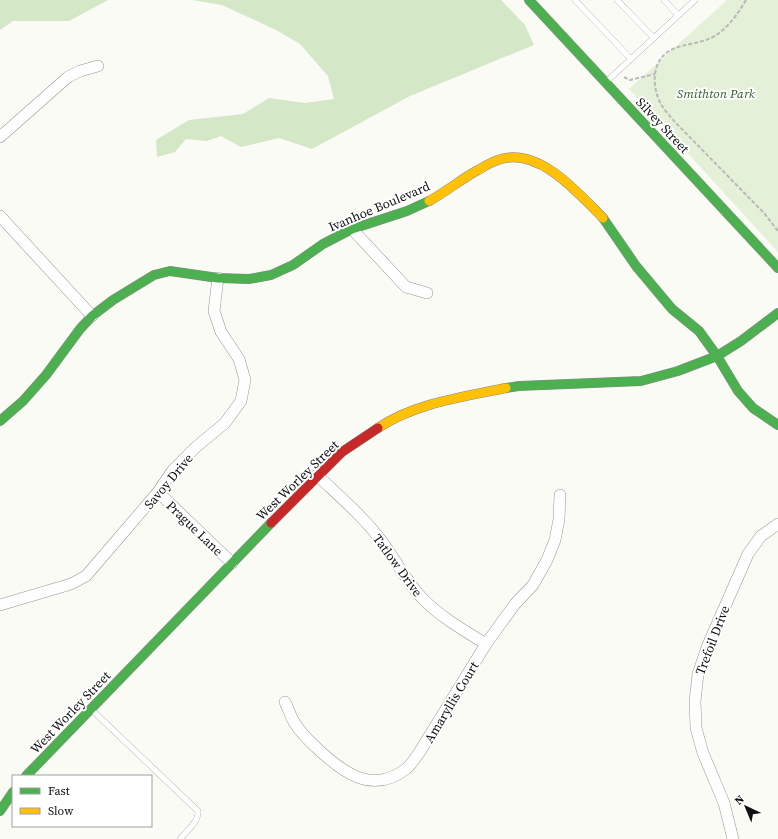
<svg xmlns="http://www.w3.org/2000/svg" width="778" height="839" font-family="'Source Serif 4',serif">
	<rect width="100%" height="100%" fill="#fbfbf6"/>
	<path fill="#e4f0d8" d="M727,0H778V252L629,89Z"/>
	<g fill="#d4e7c6">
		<path d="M0,0H108L69,21H13L0,30Z"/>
		<path d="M192,0H501L525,25L534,45L410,96L312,149L279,138L241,147L221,136L207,141L186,139L175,152L157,157L156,140L189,120L243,114L269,98L305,103L334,99L328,76L300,44L276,30L222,5Z"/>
	</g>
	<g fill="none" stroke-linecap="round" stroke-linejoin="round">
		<defs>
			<g id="lane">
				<path d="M575,0L631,59"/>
				<path d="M617,0L654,38"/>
				<path d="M664,0L678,15"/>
				<path d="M606,82L695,0"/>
				<path d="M92,710L198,811C199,821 187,831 180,839"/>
			</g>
			<g id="street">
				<path d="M0,137L68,77L80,71L98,66"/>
				<path d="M0,216L92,316"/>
				<path d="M352,229L406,287L427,293"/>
				<path d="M317,475C340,497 365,518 383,543C397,562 407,583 424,600C442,618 465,631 486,644"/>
				<path d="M158,492L232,563"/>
				<path d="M0,605L71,584L86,576L158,492L173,470L196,447L225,423L241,401L245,380L239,359L221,332L214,311L218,278"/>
				<path d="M285,702C288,708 290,715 294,722C300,732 311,743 320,751C345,774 373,794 406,769C411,765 415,758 419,753L486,644L515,604L533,585L547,560L555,540L559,519L560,495"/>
				<path d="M733,839L724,803L703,753L696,728L695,701L698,674L708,645L748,554L761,536L778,524"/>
			</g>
			<g id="fast">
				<path d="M529,0L778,268"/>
				<path d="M603,218L636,266L672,309L699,331L717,356L738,391L753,408L778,425"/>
				<path d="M506,388L519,386L641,381L678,371L717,356L741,341L778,313"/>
				<path d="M0,421L23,401L46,375L80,329L92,316L113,300L154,275L170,271L218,278L249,279L271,275L293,265L323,244L352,229L407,211L429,201"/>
				<path d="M26,776L271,523"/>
				<path d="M0,811L13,792"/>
			</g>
			<g id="slow">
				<path d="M429,201C446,192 461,179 478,170C485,166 493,161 501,159C540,148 578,193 603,218"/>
				<path d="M378,428C415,403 463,397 506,388"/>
			</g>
			<path id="jam" d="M271,523L342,452L378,428"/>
		</defs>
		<use href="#lane" stroke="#969694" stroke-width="6"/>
		<use href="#street" stroke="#969694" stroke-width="12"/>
		<use href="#fast" stroke="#8c8c8a" stroke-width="10"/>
		<use href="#slow" stroke="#8c8c8a" stroke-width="10"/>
		<use href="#jam" stroke="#8c8c8a" stroke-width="10"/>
		<g stroke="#b9b9b8" stroke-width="2" stroke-dasharray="4 2" stroke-linecap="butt">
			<path d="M746,0C737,15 727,30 711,38C698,44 681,44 669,51C651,62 652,88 661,104C664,110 670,116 674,121L764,213L778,231"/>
			<path d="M624,77L630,80L655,74"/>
		</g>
		<use href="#lane" stroke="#fefefe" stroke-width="5.5"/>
		<use href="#street" stroke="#fefefe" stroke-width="11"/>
		<use href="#fast" stroke="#4caf50" stroke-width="9"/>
		<use href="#slow" stroke="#ffc107" stroke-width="9"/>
		<use href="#jam" stroke="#c62828" stroke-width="9"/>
	</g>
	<g text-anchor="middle" stroke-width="4" stroke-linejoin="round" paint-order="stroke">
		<g font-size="13" font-style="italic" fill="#2d6324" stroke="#fff">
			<text x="716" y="98">Smithton Park</text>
		</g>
		<g font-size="13" fill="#101010" stroke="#fff">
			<text transform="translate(663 125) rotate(47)" y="5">Silvey Street</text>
			<text transform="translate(379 206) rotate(-23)" y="5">Ivanhoe Boulevard</text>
			<text transform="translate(297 480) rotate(-44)" y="5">West Worley Street</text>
			<text transform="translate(168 481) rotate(-50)" y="5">Savoy Drive</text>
			<text transform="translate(195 528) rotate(44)" y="5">Prague Lane</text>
			<text transform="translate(398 565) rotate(54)" y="5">Tatlow Drive</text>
			<text transform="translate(712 640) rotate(-69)" y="5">Trefoil Drive</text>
			<text transform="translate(451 702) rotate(-59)" y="5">Amaryllis Court</text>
			<text transform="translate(70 712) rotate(-46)" y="5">West Worley Street</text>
		</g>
	</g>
	<rect x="12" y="775" width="140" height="52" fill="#ffffff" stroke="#9f9f9f"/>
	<rect x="20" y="788" width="20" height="6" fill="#4caf50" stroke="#9f9f9f"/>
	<text x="48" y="795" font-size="12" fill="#101010">Fast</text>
	<rect x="20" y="808" width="20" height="6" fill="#ffc107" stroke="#9f9f9f"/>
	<text x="48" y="815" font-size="12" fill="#101010">Slow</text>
	<g transform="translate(746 807) rotate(316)" stroke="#ffffff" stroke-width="3" paint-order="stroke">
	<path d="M0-3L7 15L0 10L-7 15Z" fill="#101010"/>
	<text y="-6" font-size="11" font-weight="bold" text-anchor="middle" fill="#101010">N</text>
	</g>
</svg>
